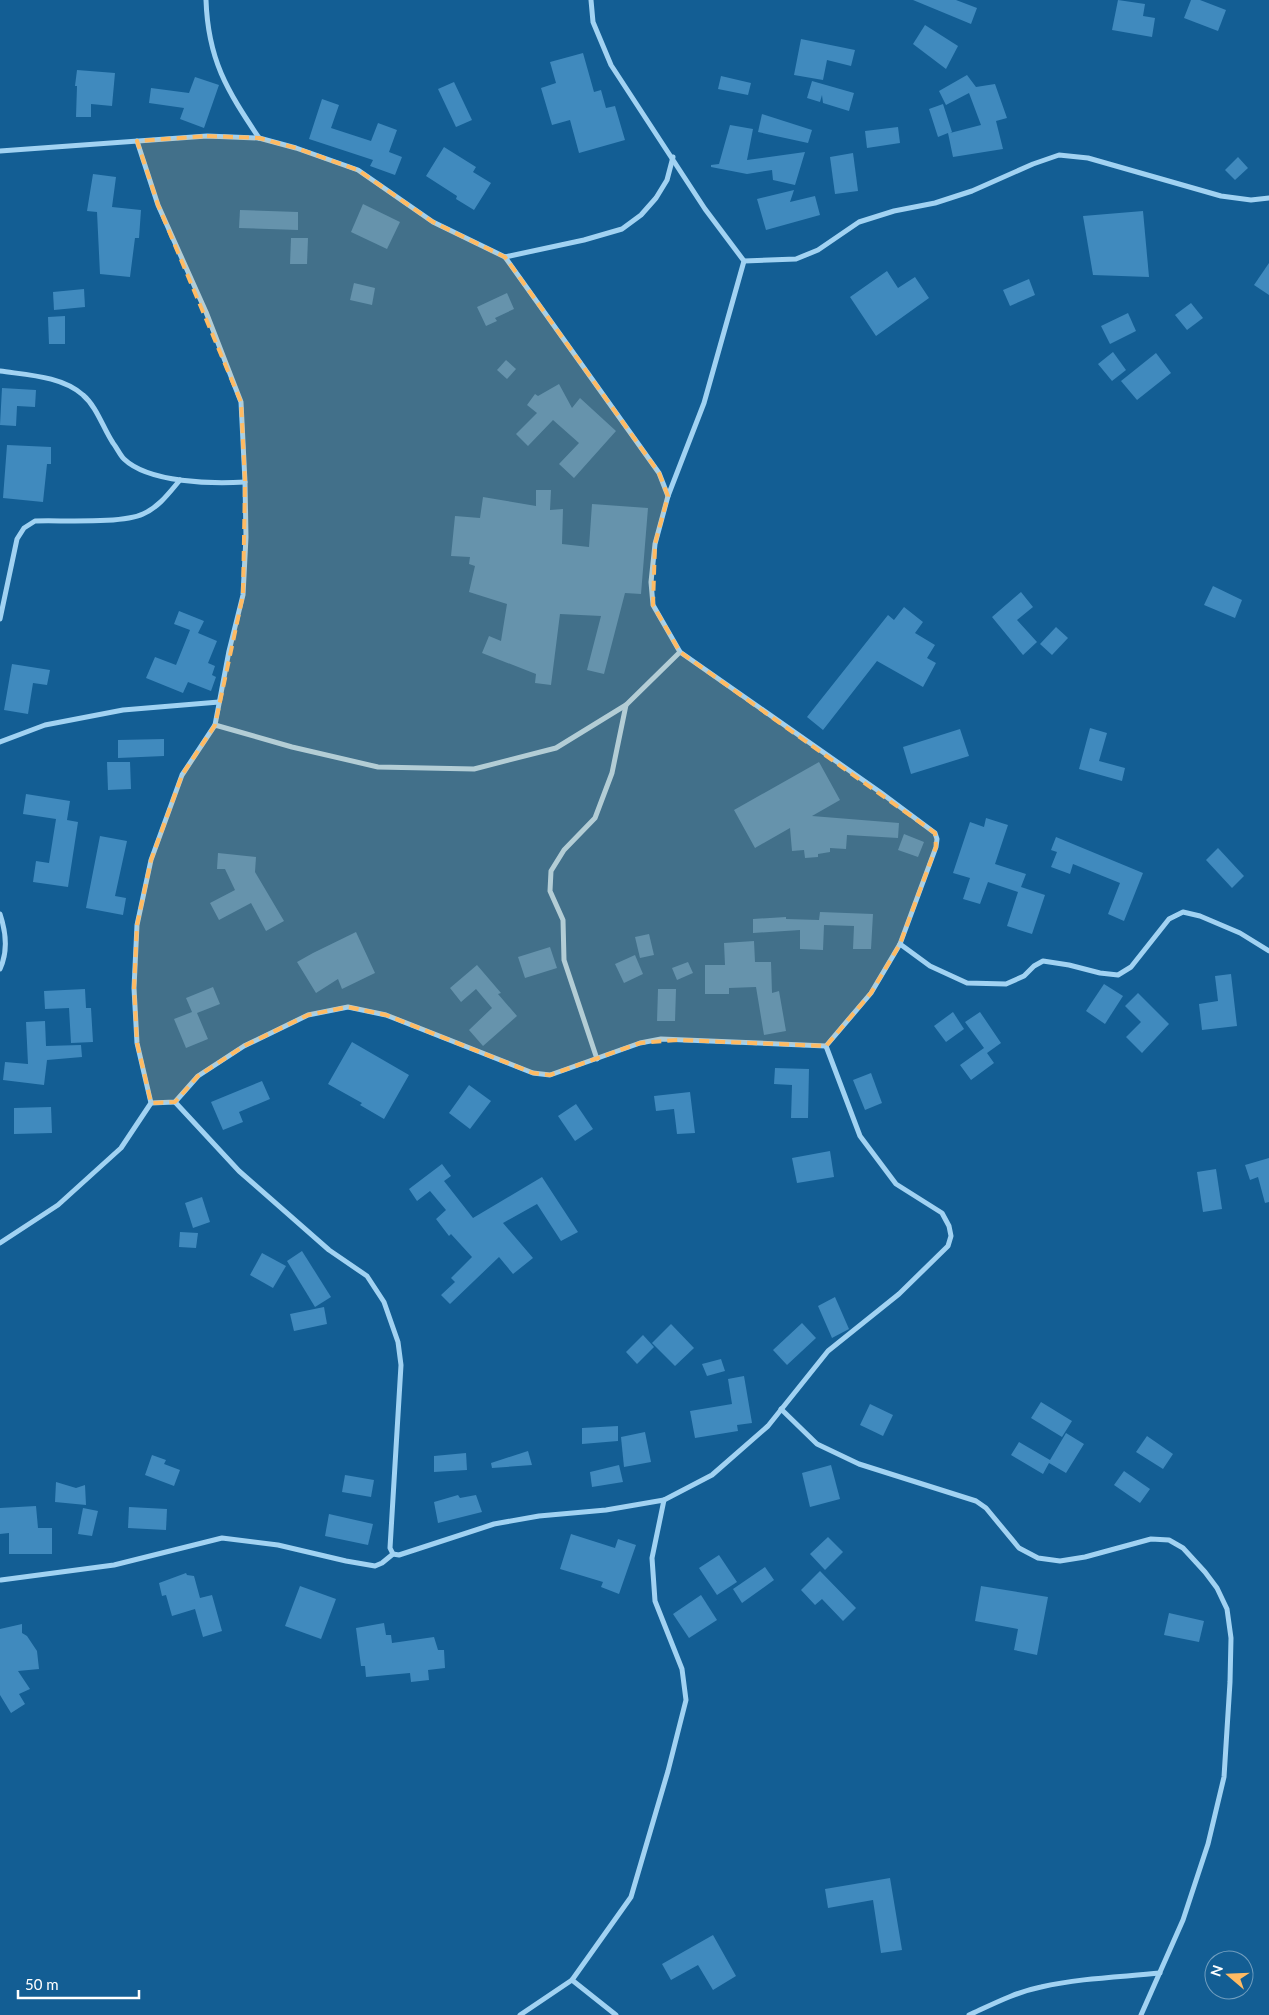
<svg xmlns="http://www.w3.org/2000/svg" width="1269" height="2015" font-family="Lato,sans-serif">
	<rect width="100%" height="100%" fill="#135e94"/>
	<g fill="#408abe">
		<path d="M913,0H956L977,8L971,24Z"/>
		<path d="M1118,0L1145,4L1143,16L1155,18L1152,37L1112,30Z"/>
		<path d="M1191,0H1200L1226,10L1218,31L1184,18Z"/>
		<path d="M925,25L958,46L946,69L913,44Z"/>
		<path d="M801,39L855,50L851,66L827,60L823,80L794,75Z"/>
		<path d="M583,53L594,92L601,90L606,108L615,106L625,140L579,153L570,120L552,125L541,88L556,83L550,62Z"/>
		<path d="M77,70L115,73L112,106L91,104V117H76L77,86H75Z"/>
		<path d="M967,75L976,87L995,84L1007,118L996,121L1003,149L953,157L948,133L938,137L929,109L943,104L952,132L950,133L981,125L969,93L946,105L939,91Z"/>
		<path d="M721,76L751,83L748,95L718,89Z"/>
		<path d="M195,77L219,85L204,128L180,119L184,108L149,103L151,88L189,93Z"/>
		<path d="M812,81L854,93L849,111L823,103L822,95L820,102L807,98Z"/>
		<path d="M454,82L472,120L456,127L438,89Z"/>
		<path d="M322,99L339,105L331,128L371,141L378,123L397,130L389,152L402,157L395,175L370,166L373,160L309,139Z"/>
		<path d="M762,114L812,130L808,143L758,132Z"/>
		<path d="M730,125L753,129L747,160L805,152L795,185L773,180L772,170L747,174L711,167V165L719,164Z"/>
		<path d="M898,127L900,143L867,148L865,131Z"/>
		<path d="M444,147L476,167L473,172L491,183L474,210L456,199L457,196L426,176Z"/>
		<path d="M853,153L858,191L835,194L830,157Z"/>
		<path d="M1238,157L1248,168L1235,180L1225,170Z"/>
		<path d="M93,174L116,177L112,207L141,210L139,238H135L130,277L100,274L97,212L87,211Z"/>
		<path d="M794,190L790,202L815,196L820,215L766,230L757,199Z"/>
		<path d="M363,204L400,222L387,249L351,232Z"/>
		<path d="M240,210L298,212V230L239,228Z"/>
		<path d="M1143,211L1149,277L1093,275L1083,216Z"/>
		<path d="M291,238H308L307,264H290Z"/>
		<path d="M1269,263V295L1254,285Z"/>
		<path d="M887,271L898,288L915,277L929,298L876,336L850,297Z"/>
		<path d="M1029,279L1035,295L1010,306L1003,290Z"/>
		<path d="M354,283L375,288L372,305L350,300Z"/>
		<path d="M84,289L85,307L54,310L53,292Z"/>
		<path d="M507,293L514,309L495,318L497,321L486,326L477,307Z"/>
		<path d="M1191,303L1203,318L1187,330L1175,315Z"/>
		<path d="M1128,313L1136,331L1110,344L1101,326Z"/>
		<path d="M65,316V344H49L48,317Z"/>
		<path d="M1113,352L1126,370L1112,381L1098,364Z"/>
		<path d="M1156,353L1171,373L1137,400L1121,381Z"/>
		<path d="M506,360L516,369L507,379L497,370Z"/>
		<path d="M559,384L572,408L580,398L616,431L574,478L559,464L579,443L553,420L528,446L516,434L537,413L527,405L535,394L538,396Z"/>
		<path d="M2,388L36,390L35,407L17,406L16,426L0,425Z"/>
		<path d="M7,445L51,447V464H47L43,502L3,498Z"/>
		<path d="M536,490H551L550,510L563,509L562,544L589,547L592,504L648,508L641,594L625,593L604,674L587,670L601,616L560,614L551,685L535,683L536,674L482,653L489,636L501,641L507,604L469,592L475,566L469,564L470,557L451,556L455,516L480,518L483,497L536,506Z"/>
		<path d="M1213,586L1242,600L1235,618L1204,605Z"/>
		<path d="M1021,592L1033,607L1017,620L1037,642L1023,655L992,617Z"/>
		<path d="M904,607L923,622L915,633L935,645L927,658L936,663L923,687L877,661L823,730L807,717L888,615L894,620Z"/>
		<path d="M179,611L204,621L198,633L217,641L208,663L215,666L212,675L216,677L211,691L188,682L183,693L146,678L155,657L176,665L190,630L174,624Z"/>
		<path d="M1056,627L1068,638L1052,655L1040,644Z"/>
		<path d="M12,664L50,670L47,685L33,683L28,714L4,710Z"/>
		<path d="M1090,728L1107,733L1099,761L1125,768L1122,781L1079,769Z"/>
		<path d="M960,729L969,756L911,774L903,747Z"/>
		<path d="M164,739V756L118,758V740Z"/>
		<path d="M107,762H130L131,789L108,790Z"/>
		<path d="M819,762L840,800L812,816L899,823L898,838L847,835L846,849L830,848V852L818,854V857L805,858L804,850L792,851L790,828L755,848L734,810Z"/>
		<path d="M26,794L70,801L67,820L78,822L68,887L33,882L36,861L49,863L56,819L23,814Z"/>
		<path d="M986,818L1008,825L995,864L1026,874L1021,887L1045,895L1032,934L1007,926L1018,892L988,882L980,904L963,899L970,878L953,873L970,822L984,827Z"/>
		<path d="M904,834L924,842L918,857L898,850Z"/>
		<path d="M100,836L127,841L115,896L126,898L123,915L86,908Z"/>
		<path d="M1056,837L1143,873L1124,921L1108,914L1120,883L1073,864L1070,874L1051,867L1057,852L1051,850Z"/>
		<path d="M1218,848L1244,876L1232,888L1206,860Z"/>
		<path d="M218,853L256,857L255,872L284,921L266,931L251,903L219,920L210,903L235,890L225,869H217Z"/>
		<path d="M820,912L873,914L871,949H853L854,926L824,925L823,950L800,949V930L753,933V919L786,917V919L819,920Z"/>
		<path d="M356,932L375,973L342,989L338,979L316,993L297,962L313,953Z"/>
		<path d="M649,934L654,955L640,958L635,937Z"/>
		<path d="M754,941L755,962H771L772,993L779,991L786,1031L764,1035L756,987L729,988V994H705V965H725L724,943Z"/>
		<path d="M550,947L557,968L525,978L518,957Z"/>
		<path d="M635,955L643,974L624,983L615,964Z"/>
		<path d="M688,962L693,973L677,980L672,968Z"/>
		<path d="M477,965L501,993L498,994L517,1016L483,1046L469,1030L492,1008L476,989L461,1002L450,988Z"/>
		<path d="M1231,974L1237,1026L1202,1030L1199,1004L1218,1001L1215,976Z"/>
		<path d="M1104,984L1123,996L1105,1024L1086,1011Z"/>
		<path d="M213,987L220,1004L197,1013L208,1039L186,1048L174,1019L192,1012L186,998Z"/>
		<path d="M85,989L86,1008H91L93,1042L71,1043L69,1008L45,1009L44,991Z"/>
		<path d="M658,989H676L675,1021H657Z"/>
		<path d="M1138,993L1169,1024L1142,1053L1126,1037L1141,1022L1125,1006Z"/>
		<path d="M953,1012L964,1029L946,1042L934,1026Z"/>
		<path d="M980,1012L1001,1043L987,1053L994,1063L971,1080L960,1065L984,1048L965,1022Z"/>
		<path d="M45,1021L46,1046L81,1045L82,1057L47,1060L44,1085L3,1080L5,1062L28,1064L26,1022Z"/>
		<path d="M352,1042L409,1075L384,1119L360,1105L362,1103L328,1084Z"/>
		<path d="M775,1068L809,1069L808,1118H791L792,1085L774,1084Z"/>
		<path d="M871,1073L882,1103L865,1110L853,1080Z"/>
		<path d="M262,1081L270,1099L239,1112L243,1122L223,1130L211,1102Z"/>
		<path d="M469,1085L491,1101L470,1129L449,1113Z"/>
		<path d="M690,1092L695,1133L677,1134L674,1109L656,1111L654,1096Z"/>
		<path d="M576,1104L593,1129L575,1141L558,1116Z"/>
		<path d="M51,1107L52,1133L14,1134V1108Z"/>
		<path d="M830,1151L834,1177L797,1183L792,1158Z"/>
		<path d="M1269,1158V1202L1265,1203L1258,1177L1250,1180L1245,1165Z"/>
		<path d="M442,1164L451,1176L444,1181L473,1218L542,1177L578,1232L561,1241L537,1204L503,1223L533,1258L513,1274L499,1257L450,1304L441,1295L455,1282L451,1278L472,1257L451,1234L449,1236L436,1219L446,1210L430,1191L417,1201L409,1189Z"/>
		<path d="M1216,1169L1222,1209L1203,1212L1197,1172Z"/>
		<path d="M202,1197L210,1222L193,1228L185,1203Z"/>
		<path d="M180,1232L198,1233L196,1248L179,1247Z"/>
		<path d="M302,1251L331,1297L315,1307L287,1261Z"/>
		<path d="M262,1253L286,1266L273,1288L250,1275Z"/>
		<path d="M835,1297L849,1329L832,1338L818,1306Z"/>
		<path d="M324,1307L327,1324L294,1331L290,1314Z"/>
		<path d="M802,1323L816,1338L787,1365L773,1350Z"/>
		<path d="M671,1324L694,1348L675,1366L652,1343Z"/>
		<path d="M643,1335L654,1347L637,1364L626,1352Z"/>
		<path d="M721,1359L725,1371L707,1376L702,1364Z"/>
		<path d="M744,1376L752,1423L737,1425L738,1431L695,1438L690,1411L732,1404L728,1379Z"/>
		<path d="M1041,1402L1072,1421L1062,1437L1031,1418Z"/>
		<path d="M870,1404L893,1415L883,1436L860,1425Z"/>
		<path d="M618,1426V1441L582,1444V1428Z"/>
		<path d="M645,1432L651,1462L624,1467L621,1437Z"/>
		<path d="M1066,1433L1084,1444L1066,1473L1049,1463L1043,1474L1011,1455L1019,1442L1050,1460Z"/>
		<path d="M1147,1436L1173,1454L1163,1469L1136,1452Z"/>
		<path d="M528,1451L532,1465L492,1468L491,1463Z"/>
		<path d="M466,1453L467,1470L434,1472V1456Z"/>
		<path d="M152,1455L166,1460L164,1464L180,1470L174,1486L145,1475Z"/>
		<path d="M619,1465L623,1482L592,1487L590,1472Z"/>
		<path d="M831,1465L840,1499L810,1507L802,1473Z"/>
		<path d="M1124,1471L1150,1489L1140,1503L1114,1485Z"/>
		<path d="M345,1475L374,1480L371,1497L342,1492Z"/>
		<path d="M56,1482L76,1488L85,1485L86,1505L55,1502Z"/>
		<path d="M458,1495L460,1498L476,1495L482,1512L438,1523L434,1502Z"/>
		<path d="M36,1506L38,1528H52V1554H9V1533L0,1534V1508Z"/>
		<path d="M129,1507L167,1509L166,1530L128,1528Z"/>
		<path d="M83,1508L98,1511L92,1536L78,1534Z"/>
		<path d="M329,1514L373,1524L368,1545L325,1536Z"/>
		<path d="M571,1534L615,1548L618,1539L636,1545L619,1594L601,1587L603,1582L560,1569Z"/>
		<path d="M828,1537L843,1552L825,1570L810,1554Z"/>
		<path d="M719,1555L737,1582L717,1595L699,1568Z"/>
		<path d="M765,1567L774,1580L742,1603L733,1589Z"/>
		<path d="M820,1571L856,1608L843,1621L822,1599L815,1605L801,1590Z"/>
		<path d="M186,1573L187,1575L194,1576L200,1598L212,1595L222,1631L203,1637L195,1609L172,1616L166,1595L162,1596L159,1583Z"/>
		<path d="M300,1586L336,1599L321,1639L285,1626Z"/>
		<path d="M981,1586L1048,1597L1037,1655L1014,1650L1018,1629L975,1621Z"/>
		<path d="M701,1595L717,1620L689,1638L673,1614Z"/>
		<path d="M1169,1613L1204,1621L1199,1642L1164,1635Z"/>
		<path d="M384,1623L386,1635H391L392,1643L434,1637L438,1650H444L445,1668L428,1670L429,1680L411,1682L410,1673L366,1677L365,1666H361L356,1628Z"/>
		<path d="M22,1624V1633L27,1636L37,1651L39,1669L18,1671L30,1689L19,1694L25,1704L11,1713L0,1695V1629Z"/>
		<path d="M890,1878L902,1950L881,1953L873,1900L828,1908L825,1889Z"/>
		<path d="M713,1935L736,1976L713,1990L698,1965L671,1980L662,1964Z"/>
	</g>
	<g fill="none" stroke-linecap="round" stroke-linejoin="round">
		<g stroke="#a1d2f2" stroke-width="5">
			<path d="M206,0C208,60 227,90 259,138"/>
			<path d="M137,141L158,205L206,312L241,402L245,482L246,537L243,595L229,651L215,725"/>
			<path d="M0,151L207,136L259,138L296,148L358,170L433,222L505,257L584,240L622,229L641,215L656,198L667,180L673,157"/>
			<path d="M505,257L659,473L668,496"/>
			<path d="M744,261L796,259L818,250L859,222L894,211L935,203L972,191L1033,164L1059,155L1088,158L1221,196L1251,200L1269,198"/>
			<path d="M0,371C27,375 62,376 83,395C97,407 103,428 113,443C117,448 120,455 124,459C149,483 213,484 245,482"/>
			<path d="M0,619L17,539L24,528L35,521C61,520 122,524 143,514C159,507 169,493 180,480"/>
			<path d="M0,742L45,725L123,710L219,702"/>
			<path d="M0,914C6,932 8,952 0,969"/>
			<path d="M900,944L930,966L967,983L1006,984L1024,976L1034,966L1043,961L1069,965L1100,973L1118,975L1131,967L1169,919L1183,912L1200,916L1240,933L1269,951"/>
			<path d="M597,1059L564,960L563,920L550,891L551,871L564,850L595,818L612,773L626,705"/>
			<path d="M175,1102L239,1171L329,1250L367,1276L384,1302L398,1342L401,1365L390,1548L393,1554L399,1555L494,1524L539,1516L606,1510L664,1500"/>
			<path d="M151,1103L175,1102L198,1076L244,1046L308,1015L348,1007L386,1015L533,1073L550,1075L640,1043L661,1039L826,1046"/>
			<path d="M0,1243L58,1205L121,1148L151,1103L137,1043L134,988L137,925L151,860L182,775L215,725L292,747L378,767L474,769L556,748L626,705L680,652"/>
			<path d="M781,1409L817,1444L859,1464L976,1501L986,1508L1019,1548L1038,1558L1060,1561L1085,1557L1151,1539L1169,1540L1183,1548L1205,1572L1217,1588L1227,1609L1231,1638L1230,1682L1224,1777L1208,1844L1183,1920L1141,2015"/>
			<path d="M1,1580L114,1565L222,1538L278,1545L346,1561L375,1566L382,1563L393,1554"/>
			<path d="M572,1980L616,2015"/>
			<path d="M520,2015L572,1980L631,1897L668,1771L686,1700L682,1669L655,1601L652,1558L664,1500L712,1475L768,1426L828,1351L899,1294L948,1246L951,1236L949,1226L942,1213L896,1184L860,1136L826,1046L871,993L900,944L936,847L937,839L935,833L880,792L680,652L653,605L651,582L655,544L668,496L704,403L744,261L705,209L611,65L593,22L591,0"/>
			<path d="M969,2015C993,2004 1016,1992 1041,1987C1080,1978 1121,1977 1160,1973"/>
		</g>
	</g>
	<path fill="#ffbb63" fill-opacity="0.2" stroke="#ffbb63" stroke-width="4" stroke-dasharray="10 6" stroke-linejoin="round" d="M207,136L259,138L296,148L358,170L433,222L505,257L659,473L668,496L655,544L653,605L680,652L935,833L936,847L900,944L871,993L826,1046L678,1040L640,1043L550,1075L533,1073L386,1015L348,1007L308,1015L244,1046L198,1076L175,1102L151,1103L137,1043L134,988L137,925L151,860L182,775L215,725L243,595L245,482L241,402L158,205L137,141Z"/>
	<g transform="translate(1229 1975) rotate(289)"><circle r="24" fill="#135e94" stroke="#719ebf"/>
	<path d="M0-4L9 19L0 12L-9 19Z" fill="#ffbb63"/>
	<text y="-8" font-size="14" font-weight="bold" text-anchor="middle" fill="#ffffff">N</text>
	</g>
	<path d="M18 1990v8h121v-8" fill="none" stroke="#ffffff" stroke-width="2.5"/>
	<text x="25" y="1990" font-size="15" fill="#ffffff" stroke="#135e94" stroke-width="4" paint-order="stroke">50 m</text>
</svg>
